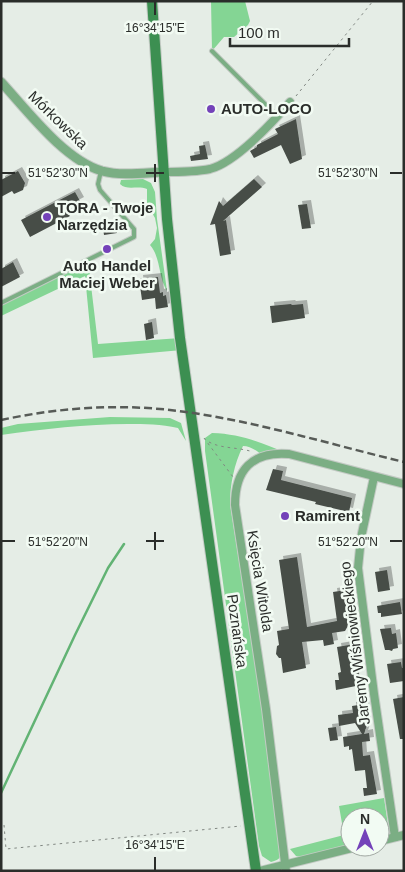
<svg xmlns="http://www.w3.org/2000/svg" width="405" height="872" font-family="Arial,sans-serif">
	<defs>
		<filter id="shadow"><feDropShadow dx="4" dy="-4" stdDeviation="0" flood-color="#0004"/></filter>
	</defs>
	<rect width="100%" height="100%" fill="#e5ede6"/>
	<g fill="#84d594">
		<path d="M211,1H245L250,21L248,25L234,37H224L212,51Z"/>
		<path d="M143,179L151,183L155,192L157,219L167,291C158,276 161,258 150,245L155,239L157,228L155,218L147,204V189C138,185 127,191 120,184L121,180Z"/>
		<path d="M88,260L98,344L180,338L182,350L93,358L85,276L1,316V302Z"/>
		<path d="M110,417L170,418L181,423L186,441L178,428C161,424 145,424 128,424C85,424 44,429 1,435V428L18,424Z"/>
		<path d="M212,433C242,434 262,443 289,454L263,456C258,451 250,446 243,446C234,464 230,485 230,504L262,707L281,851C281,859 278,860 271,862L262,856L259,846L205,451V438Z"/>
		<path d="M384,798L389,832L383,840L380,841V817H350V847L308,859L296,856L290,849L344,835L339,806Z"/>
	</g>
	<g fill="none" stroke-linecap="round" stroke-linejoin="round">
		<path stroke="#62b374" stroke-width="2.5" d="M1,793L75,635L108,568L124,544"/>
	</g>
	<g fill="#474d47" filter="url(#shadow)">
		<path d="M296,119L302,159L290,164L281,145L254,158L250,151L257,147V145L278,134L275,129Z"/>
		<path d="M205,145L208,159L191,161L190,156L200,154L199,146Z"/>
		<path d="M18,171L25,183L23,190L14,194L12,191L1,197V180Z"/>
		<path d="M254,179L262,187L223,221L226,220L231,254L220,256L215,224L210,225L219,201L223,206Z"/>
		<path d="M75,192L80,201L65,209L70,216L30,237L21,220Z"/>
		<path d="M307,204L311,228L302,229L298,205Z"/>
		<path d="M116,226L117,233L104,235L103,228Z"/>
		<path d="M13,262L20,277L1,287V269Z"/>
		<path d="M158,277L160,293L163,292V296L166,295L168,307L156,309L155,298L142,300L139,279Z"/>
		<path d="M291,304L292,305L303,304L305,318L272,323L270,306Z"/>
		<path d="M152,322L154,338L146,340L144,324Z"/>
		<path d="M273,469L283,471L281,480L352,498L349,512L315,504L316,502L266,490Z"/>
		<path d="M297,557L307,627L337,621L333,592L346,590L349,611H346L349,624L345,631L332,633L334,644L324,646L323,640L302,642L306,668L283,673L281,658H279L276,654L277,646L279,645L277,631L289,629L279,560Z"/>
		<path d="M387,570L390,590L378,592L375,572Z"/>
		<path d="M400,602L402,614L381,617V613H378L377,606Z"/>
		<path d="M391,628L392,634L396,633L398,648L393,649L392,651L389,650H385L380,629Z"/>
		<path d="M355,644L359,675H355L356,686L336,690L335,680H339L338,673L341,672L337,647Z"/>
		<path d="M401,662L402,668H404V681L390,683L387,664Z"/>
		<path d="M404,697V739H400L393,699Z"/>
		<path d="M365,704L367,725L364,734L369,733L370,741L362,742L363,756L370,755L377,794L364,796L363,788H367L365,770L355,771L352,749L349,750V746L344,747L343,737L362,734L355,723L339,726L338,715L353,713L352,706Z"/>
		<path d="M336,727L338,740L330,741L328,728Z"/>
	</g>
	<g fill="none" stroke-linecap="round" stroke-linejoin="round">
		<defs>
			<g id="service">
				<path d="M212,51L278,117"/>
				<path d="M1,303L134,237V229L100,190L98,184L101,171"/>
			</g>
			<g id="minor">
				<path d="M163,172C178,172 195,172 210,169C236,162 273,122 290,102"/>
				<path d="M374,477L361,538L358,568L374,694L395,837"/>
				<path d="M380,841L404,835"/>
				<path d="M260,871L356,847"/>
				<path d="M286,871L266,709L235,505C235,470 252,451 289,454L404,484"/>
			</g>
			<path id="tertiary" d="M1,82C27,110 64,160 102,171C121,176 143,173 163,172"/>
			<path id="secondary" d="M152,1L167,219L180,338L256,871"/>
		</defs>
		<use href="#service" stroke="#c3cac4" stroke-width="6"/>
		<use href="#minor" stroke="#c3cac4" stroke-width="10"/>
		<use href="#tertiary" stroke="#c3cac4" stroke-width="11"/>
		<use href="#secondary" stroke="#c3cac4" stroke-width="12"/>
		<g stroke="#818782" stroke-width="1" stroke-dasharray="2.5 4" stroke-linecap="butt">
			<path d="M296,96L373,1"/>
			<path d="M204,438L233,477"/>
			<path d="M209,442C222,449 239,447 253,452"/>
			<path d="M4,825L6,849L241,826"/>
		</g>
		<use href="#service" stroke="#7bae84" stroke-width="4"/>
		<use href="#minor" stroke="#7bae84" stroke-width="8"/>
		<use href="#tertiary" stroke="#7bae84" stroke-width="9"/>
		<use href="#secondary" stroke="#3c8f51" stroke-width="10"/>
		<path stroke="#575b57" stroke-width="2.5" stroke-dasharray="8 4" stroke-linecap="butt" d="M1,420C62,407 124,403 186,412C258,422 333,445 404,462"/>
	</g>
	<path fill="none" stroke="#2a2d2a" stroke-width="2" d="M155,2V15M155,164V182M2,173H15M146,173H164M390,173H402M155,532V550M2,541H15M146,541H164M390,541H402M155,857V870"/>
	<g fill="#7442b9" stroke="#f2fbf3" stroke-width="2">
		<circle cx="211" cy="109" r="5"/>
		<circle cx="47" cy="217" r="5"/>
		<circle cx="107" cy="249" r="5"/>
		<circle cx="285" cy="516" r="5"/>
	</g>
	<g text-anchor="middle" stroke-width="5" stroke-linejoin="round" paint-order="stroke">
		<g font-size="15" font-weight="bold" fill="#2a2d2a" stroke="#f2fbf3" text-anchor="start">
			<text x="221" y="114">AUTO-LOCO</text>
			<text x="57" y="213">TORA - Twoje<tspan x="57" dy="17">Narzędzia</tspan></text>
			<text x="107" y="271" text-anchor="middle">Auto Handel<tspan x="107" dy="17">Maciej Weber</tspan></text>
			<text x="295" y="521">Ramirent</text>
		</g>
		<g font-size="15" fill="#2a2d2a" stroke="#f2fbf3">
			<text transform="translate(58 120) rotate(44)" y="5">Mórkowska</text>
			<text transform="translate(260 581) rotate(81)" y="5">Księcia Witolda</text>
			<text transform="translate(237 631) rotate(82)" y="5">Poznańska</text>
			<text transform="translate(355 643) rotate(-97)" y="5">Jaremy Wiśniowieckiego</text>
		</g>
	</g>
	<g font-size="12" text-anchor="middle" fill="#2a2d2a" stroke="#f2fbf3" stroke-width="5" stroke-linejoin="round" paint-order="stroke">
		<text x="155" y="32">16°34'15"E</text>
		<text x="58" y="177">51°52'30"N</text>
		<text x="348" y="177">51°52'30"N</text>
		<text x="58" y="546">51°52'20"N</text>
		<text x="348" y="546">51°52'20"N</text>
		<text x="155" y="849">16°34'15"E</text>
	</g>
	<rect width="405" height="872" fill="none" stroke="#2a2d2a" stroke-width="5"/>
	<g transform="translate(365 832)"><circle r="24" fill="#f2fbf3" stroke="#a2a9a3"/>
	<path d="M0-4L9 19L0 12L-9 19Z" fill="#7442b9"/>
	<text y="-8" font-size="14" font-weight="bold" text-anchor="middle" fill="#2a2d2a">N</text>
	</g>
	<path d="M230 38v8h119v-8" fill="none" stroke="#2a2d2a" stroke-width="2.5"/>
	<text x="238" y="38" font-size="15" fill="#2a2d2a" stroke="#f2fbf3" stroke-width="4" paint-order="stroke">100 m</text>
</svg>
